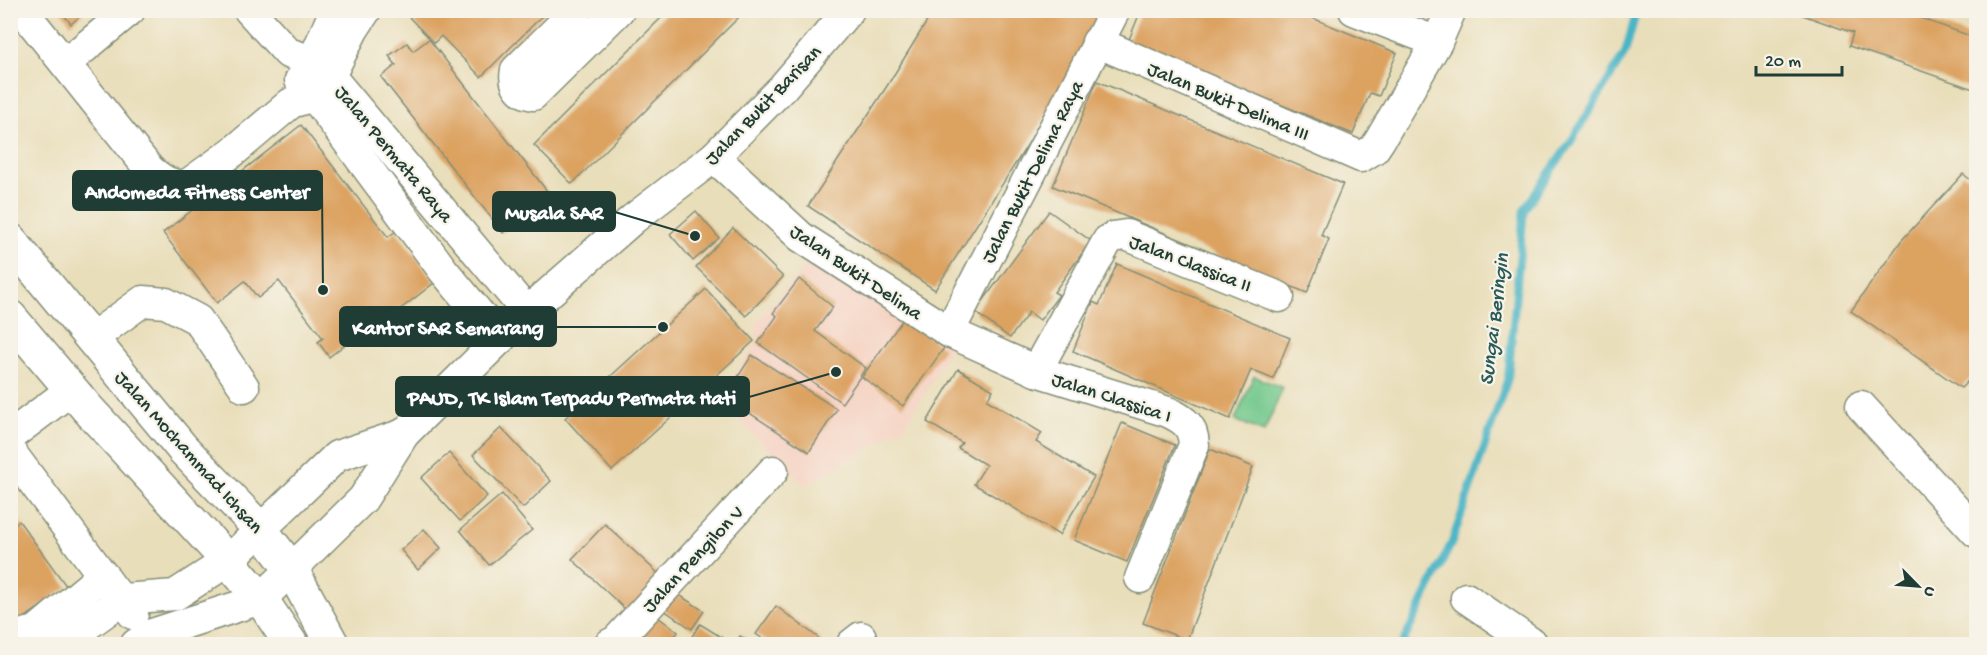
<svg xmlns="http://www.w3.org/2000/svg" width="1987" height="655" font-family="'Gochi Hand',sans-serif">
	<rect width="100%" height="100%" fill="#f7f3e8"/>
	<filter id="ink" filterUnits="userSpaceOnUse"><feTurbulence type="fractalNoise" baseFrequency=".0167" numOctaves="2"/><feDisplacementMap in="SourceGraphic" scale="12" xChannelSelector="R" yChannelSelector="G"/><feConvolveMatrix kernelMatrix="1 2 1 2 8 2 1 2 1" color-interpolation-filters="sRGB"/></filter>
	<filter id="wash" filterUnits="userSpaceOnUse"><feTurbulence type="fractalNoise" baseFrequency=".008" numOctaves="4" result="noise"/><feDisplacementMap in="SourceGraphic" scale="24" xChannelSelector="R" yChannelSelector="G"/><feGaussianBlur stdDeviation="1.35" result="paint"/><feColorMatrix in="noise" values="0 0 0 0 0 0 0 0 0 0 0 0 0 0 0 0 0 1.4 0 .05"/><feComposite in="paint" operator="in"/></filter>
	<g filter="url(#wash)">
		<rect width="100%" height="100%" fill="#e9deba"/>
		<path fill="#f5d2c2" d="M808,262L952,345L905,427L805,486L717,399L758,341L755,324Z"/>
		<path fill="#72c88c" stroke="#488260" stroke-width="1.5" d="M1254,376L1283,388L1264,432L1235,420Z"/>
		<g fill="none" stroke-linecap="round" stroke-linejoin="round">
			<path stroke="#48b4c5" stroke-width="8" d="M1402,644L1452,542L1508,378L1524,210L1570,143L1625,53L1637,10"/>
		</g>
		<g id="blocks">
			<g fill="#dca261">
				<path d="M60,10H87L71,24Z"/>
				<path d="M402,10H548L481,77L441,36L434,43Z"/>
				<path d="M669,10H746L572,184L534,145Z"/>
				<path d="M934,10H1104L1056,100L935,290L808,206L887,86Z"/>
				<path d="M1141,10H1293L1397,53L1379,96L1370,93L1353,134L1128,42Z"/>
				<path d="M1789,10H1898L1976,38V90L1849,46L1853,33Z"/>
				<path d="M429,39L550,195L503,233L381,77L396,65L389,56L407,43L413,51Z"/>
				<path d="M1097,81L1343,184L1321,235L1329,239L1307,293L1053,186Z"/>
				<path d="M301,125L388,237L396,231L435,282L384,322L381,317L329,357L318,342L323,338L279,281L258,298L245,281L217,303L163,233Z"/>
				<path d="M1963,174L1976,184V373L1961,388L1851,311L1901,241Z"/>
				<path d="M696,211L719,238L693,261L670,234Z"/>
				<path d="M1049,211L1091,241L1054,292L1059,295L1040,320L1029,312L1010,338L975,312Z"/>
				<path d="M733,228L783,277L746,316L696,267Z"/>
				<path d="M1117,264L1290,338L1273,379L1251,370L1230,419L1073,351L1093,302L1099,305Z"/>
				<path d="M799,279L833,307L815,331L866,368L842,403L758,343L777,316L773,313Z"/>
				<path d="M706,289L754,341L612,471L565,418Z"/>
				<path d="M903,319L944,348L903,406L862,377Z"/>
				<path d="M752,355L837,409L809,452L725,397Z"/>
				<path d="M958,369L993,390L987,400L1042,433L1036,442L1094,477L1059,535L974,484L986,465L958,448L962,443L927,422Z"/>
				<path d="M1122,423L1175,445L1127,562L1074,540Z"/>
				<path d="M501,428L551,481L523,508L473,455Z"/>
				<path d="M1210,449L1253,467L1187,640L1143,623Z"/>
				<path d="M449,453L487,496L460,521L421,478Z"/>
				<path d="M502,494L532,530L489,565L460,530Z"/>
				<path d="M19,521L67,587L12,627L10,527Z"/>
				<path d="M605,524L662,577L629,613L572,559Z"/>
				<path d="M424,529L441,548L418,570L401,550Z"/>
				<path d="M673,591L704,611L692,629L661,608Z"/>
				<path d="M776,606L820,639L815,644H770L756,634Z"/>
				<path d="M651,612L678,632L669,644H642L633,637Z"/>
				<path d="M700,624L726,640L723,644H687Z"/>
				<path d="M740,636L755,644H735Z"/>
			</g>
		</g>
	</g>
	<g filter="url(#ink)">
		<use href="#blocks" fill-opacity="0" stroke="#848e77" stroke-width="1.5"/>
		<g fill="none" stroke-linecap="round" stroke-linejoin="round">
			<defs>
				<g id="minor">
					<path d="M22,10L150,170C161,179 171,187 187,185L234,151L291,103L314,96L330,76L353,30L366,10"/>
					<path d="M249,10L288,53L313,61L330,76L527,312"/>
					<path d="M577,10L516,70C513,83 519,93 533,95L619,10"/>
					<path d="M1354,10L1437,42"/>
					<path d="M1097,42L1361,157L1374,149L1380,140L1437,42L1451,10"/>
					<path d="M66,63L130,10"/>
					<path d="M306,77L335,10"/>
					<path d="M300,80L314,96L443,270L500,339"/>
					<path d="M714,157L801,237L949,332L1036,371L1168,412C1185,420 1193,426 1194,445L1140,578"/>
					<path d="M949,332L1115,10"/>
					<path d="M92,338L143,301L166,303L198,320L244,387"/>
					<path d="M1036,371L1108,240L1113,237L1126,235L1279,297"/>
					<path d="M1861,406L1976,532"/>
					<path d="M10,436L71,390"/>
					<path d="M10,451L112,588L133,614"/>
					<path d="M1466,598L1533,644"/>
					<path d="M10,637L36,631L103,575"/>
					<path d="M61,644L123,599L175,595L228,561L337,456L404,434"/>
					<path d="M136,644L149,635L261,599L363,499L404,434L422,416L527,312L633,219L714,157L783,87L849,10"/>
					<path d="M610,644L616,641L773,471"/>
					<path d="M852,644L861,637"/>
				</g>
				<g id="major">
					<path d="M10,240L183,449L261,530L292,570L332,644"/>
					<path d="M10,317L87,408L228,561L261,599L291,644"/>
				</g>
			</defs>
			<use href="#minor" stroke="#848e77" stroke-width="33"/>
			<use href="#major" stroke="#848e77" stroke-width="36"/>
			<use href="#minor" stroke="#fff" stroke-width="30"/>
			<use href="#major" stroke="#fff" stroke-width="33"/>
		</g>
	</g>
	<g text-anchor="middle" stroke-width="4.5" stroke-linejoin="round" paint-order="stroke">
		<g font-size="20" fill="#1f3d34" stroke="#f7f3e8">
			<text transform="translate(1229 100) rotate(23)" y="7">Jalan Bukit Delima III</text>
			<text transform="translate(762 104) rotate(-46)" y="7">Jalan Bukit Barisan</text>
			<text transform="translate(395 153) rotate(50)" y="7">Jalan Permata Raya</text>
			<text transform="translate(1031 171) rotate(-63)" y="7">Jalan Bukit Delima Raya</text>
			<text transform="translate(1191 262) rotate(21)" y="7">Jalan Classica II</text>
			<text transform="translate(857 271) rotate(34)" y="7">Jalan Bukit Delima</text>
			<text transform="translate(1112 396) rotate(18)" y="7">Jalan Classica I</text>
			<text transform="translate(190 451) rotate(48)" y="7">Jalan Mochammad Ichsan</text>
			<text transform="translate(692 558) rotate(-47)" y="7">Jalan Pengilon V</text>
		</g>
		<g font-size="21" font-style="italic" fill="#295b58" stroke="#f7f3e8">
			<text transform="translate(1493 319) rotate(-83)" y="7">Sungai Beringin</text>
		</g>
	</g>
	<path fill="none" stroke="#1f3d34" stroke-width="2" d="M323 290L322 190M695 236L615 212M663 327L556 327M836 372L749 397"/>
	<g fill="#1f3d34" stroke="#f7f3e8" stroke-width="2">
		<circle cx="323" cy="290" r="6"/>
		<circle cx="695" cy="236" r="6"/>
		<circle cx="663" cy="327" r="6"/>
		<circle cx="836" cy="372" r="6"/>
	</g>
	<g fill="#1f3d34" stroke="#1f3d34" stroke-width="2">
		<rect x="73" y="171" width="249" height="39" rx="6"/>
		<rect x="493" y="192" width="122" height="39" rx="6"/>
		<rect x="340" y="307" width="216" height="39" rx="6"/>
		<rect x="396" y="377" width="353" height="39" rx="6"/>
	</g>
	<g font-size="21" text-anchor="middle" font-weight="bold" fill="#fff">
		<text x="197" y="198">Andomeda Fitness Center</text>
		<text x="554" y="219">Musala SAR</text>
		<text x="448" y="334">Kantor SAR Semarang</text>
		<text x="572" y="404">PAUD, TK Islam Terpadu Permata Hati</text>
	</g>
	<rect width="1987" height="655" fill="none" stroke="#f7f3e8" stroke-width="36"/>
	<g transform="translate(1918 586) rotate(115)" stroke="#f7f3e8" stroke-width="4.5" paint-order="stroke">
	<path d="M0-4.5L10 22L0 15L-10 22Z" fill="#1f3d34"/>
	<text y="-9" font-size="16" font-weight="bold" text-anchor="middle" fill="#1f3d34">U</text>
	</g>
	<path d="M1756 66v9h86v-9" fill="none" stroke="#1f3d34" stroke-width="3"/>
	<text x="1765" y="66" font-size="18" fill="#1f3d34" stroke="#f7f3e8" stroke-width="4.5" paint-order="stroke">20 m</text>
</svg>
